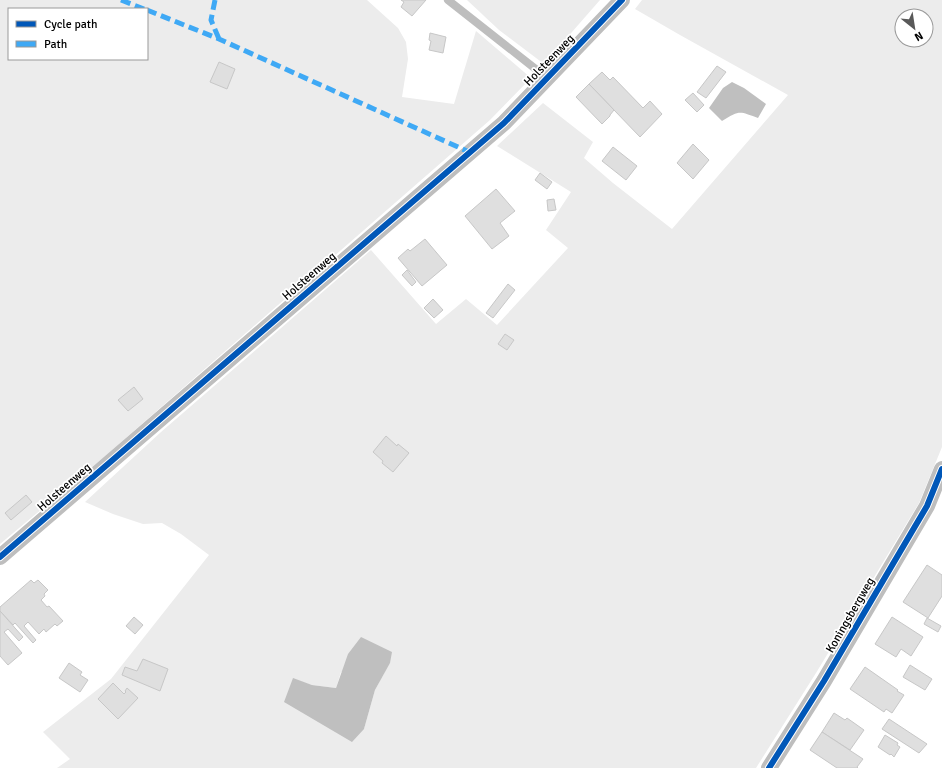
<svg xmlns="http://www.w3.org/2000/svg" width="942" height="768" font-family="Signika,sans-serif">
	<rect width="100%" height="100%" fill="#fff"/>
	<g fill="#ececec" fill-rule="evenodd">
		<path d="M0,0H367L398,28L406,42L408,59L402,97L454,104L476,31L531,78L490,120L104,457L0,544ZM9,9H147V59H9Z"/>
		<path d="M467,0H600L544,64L499,30Z"/>
		<path d="M642,0H942V447L919,503L816,673L756,768H57L70,759L43,732L111,679L209,555L181,534L162,523L143,524L113,514L85,502L161,432L371,250L436,324L466,299L497,325L568,248L546,230L571,192L497,146L543,103L593,142L584,158L613,183L672,229L788,95L680,35L635,9ZM902,16H926V40H902ZM390,662L375,690L364,729L293,679L312,685L336,688L341,672Z"/>
	</g>
	<g fill="#bfbfbf">
		<path d="M732,82L744,88L766,104L758,118C739,111 740,110 722,121L709,108L723,88Z"/>
		<path d="M361,637L392,652L390,663L375,690L364,729L352,742L284,702L293,678L312,685L336,688L348,654Z"/>
	</g>
	<g fill="#dfdfdf" stroke="#c7c7c7">
		<path d="M401,0H426L412,16L401,7L404,2Z"/>
		<path d="M430,33L446,37L443,53L429,50L431,41L429,40Z"/>
		<path d="M219,62L235,69L227,89L210,82Z"/>
		<path d="M717,66L726,72L706,98L697,92Z"/>
		<path d="M602,72L610,80L613,77L643,108L650,101L662,114L640,137L589,84Z"/>
		<path d="M589,84L614,110L610,115V116L602,124L576,97Z"/>
		<path d="M693,93L704,105L697,112L685,100Z"/>
		<path d="M693,144L709,160L693,179L677,163Z"/>
		<path d="M613,147L637,166L626,180L602,161Z"/>
		<path d="M540,173L552,182L547,189L535,180Z"/>
		<path d="M496,189L515,211L500,223L509,236L492,249L465,216Z"/>
		<path d="M554,199L556,210L548,211L547,200Z"/>
		<path d="M425,239L447,265L422,286L398,258L408,249L410,251Z"/>
		<path d="M407,270L416,282L412,286L402,275Z"/>
		<path d="M508,284L515,290L493,318L486,313Z"/>
		<path d="M433,299L443,310L434,318L424,308Z"/>
		<path d="M505,334L514,340L507,350L498,344Z"/>
		<path d="M134,387L143,399L128,411L118,400Z"/>
		<path d="M386,436L397,446L398,444L409,453L393,472L382,463L383,461L373,452Z"/>
		<path d="M26,495L32,502L11,520L5,513Z"/>
		<path d="M927,565L942,575V596L928,618L903,602Z"/>
		<path d="M31,580L34,583L38,580L48,590L44,594L45,596L41,600L47,607L49,606L63,621L57,626L55,624L46,632L44,629L39,634L28,622L24,626L36,640L33,643L15,623L13,625L0,611V607Z"/>
		<path d="M0,611L23,637L19,641L8,629L4,632L22,653L8,665L0,656Z"/>
		<path d="M134,617L143,625L135,634L126,626Z"/>
		<path d="M892,617L923,637L911,656L901,649L896,657L875,644Z"/>
		<path d="M927,618L941,626L938,632L924,624Z"/>
		<path d="M143,659L168,669L160,691L122,675L125,667L137,671Z"/>
		<path d="M69,663L82,672L80,675L88,680L80,692L59,678Z"/>
		<path d="M910,665L932,679L925,690L903,677Z"/>
		<path d="M865,667L898,690L897,691L904,695L892,713L886,709L884,712L850,689Z"/>
		<path d="M113,683L124,694L126,692L125,691L127,688L138,698L118,719L98,699Z"/>
		<path d="M834,713L845,720L847,718L864,730L850,750L822,732Z"/>
		<path d="M889,719L927,744L919,753L882,729Z"/>
		<path d="M822,732L863,759L857,767L858,768H837L810,750Z"/>
		<path d="M885,735L898,743L897,745L900,747L894,757L891,754L890,755L878,747Z"/>
	</g>
	<g fill="none" stroke-linecap="round" stroke-linejoin="round">
		<path stroke="#bebebe" stroke-width="8" d="M448,0L547,78"/>
		<g stroke="#bebebe" stroke-width="16">
			<path d="M0,557L504,123L622,0"/>
			<path d="M769,768L824,681L927,506L942,469"/>
		</g>
		<g stroke="#3fa9f5" stroke-width="5" stroke-dasharray="10 5" stroke-linecap="butt">
			<path d="M121,0L144,9"/>
			<path d="M215,0L211,20L219,39"/>
			<path d="M147,10L219,39L469,152"/>
		</g>
		<defs>
			<g id="cycleway">
				<path d="M0,557L504,123L622,0"/>
				<path d="M769,768L824,681L927,506L942,469"/>
			</g>
		</defs>
		<use href="#cycleway" stroke="#fff" stroke-width="8"/>
		<use href="#cycleway" stroke="#0057b8" stroke-width="6"/>
	</g>
	<g text-anchor="middle" stroke-width="3.5" stroke-linejoin="round" paint-order="stroke">
		<g font-size="12" fill="#000" stroke="#fff">
			<text transform="translate(549 60) rotate(-46)" y="4">Holsteenweg</text>
			<text transform="translate(309 276) rotate(-41)" y="4">Holsteenweg</text>
			<text transform="translate(64 487) rotate(-41)" y="4">Holsteenweg</text>
			<text transform="translate(850 615) rotate(-60)" y="4">Koningsbergweg</text>
		</g>
	</g>
	<rect x="8" y="8" width="140" height="52" fill="#ffffff" stroke="#999999"/>
	<rect x="16" y="21" width="20" height="6" fill="#0057b8" stroke="#999999"/>
	<text x="44" y="28" font-size="12" fill="#000000">Cycle path</text>
	<rect x="16" y="41" width="20" height="6" fill="#3fa9f5" stroke="#999999"/>
	<text x="44" y="48" font-size="12" fill="#000000">Path</text>
	<g transform="translate(914 28) rotate(150)"><circle r="19" fill="#ffffff" stroke="#999999"/>
	<path d="M0-3L7 15L0 10L-7 15Z" fill="#595959"/>
	<text y="-6" font-size="11" font-weight="bold" text-anchor="middle" fill="#000000">N</text>
	</g>
</svg>
